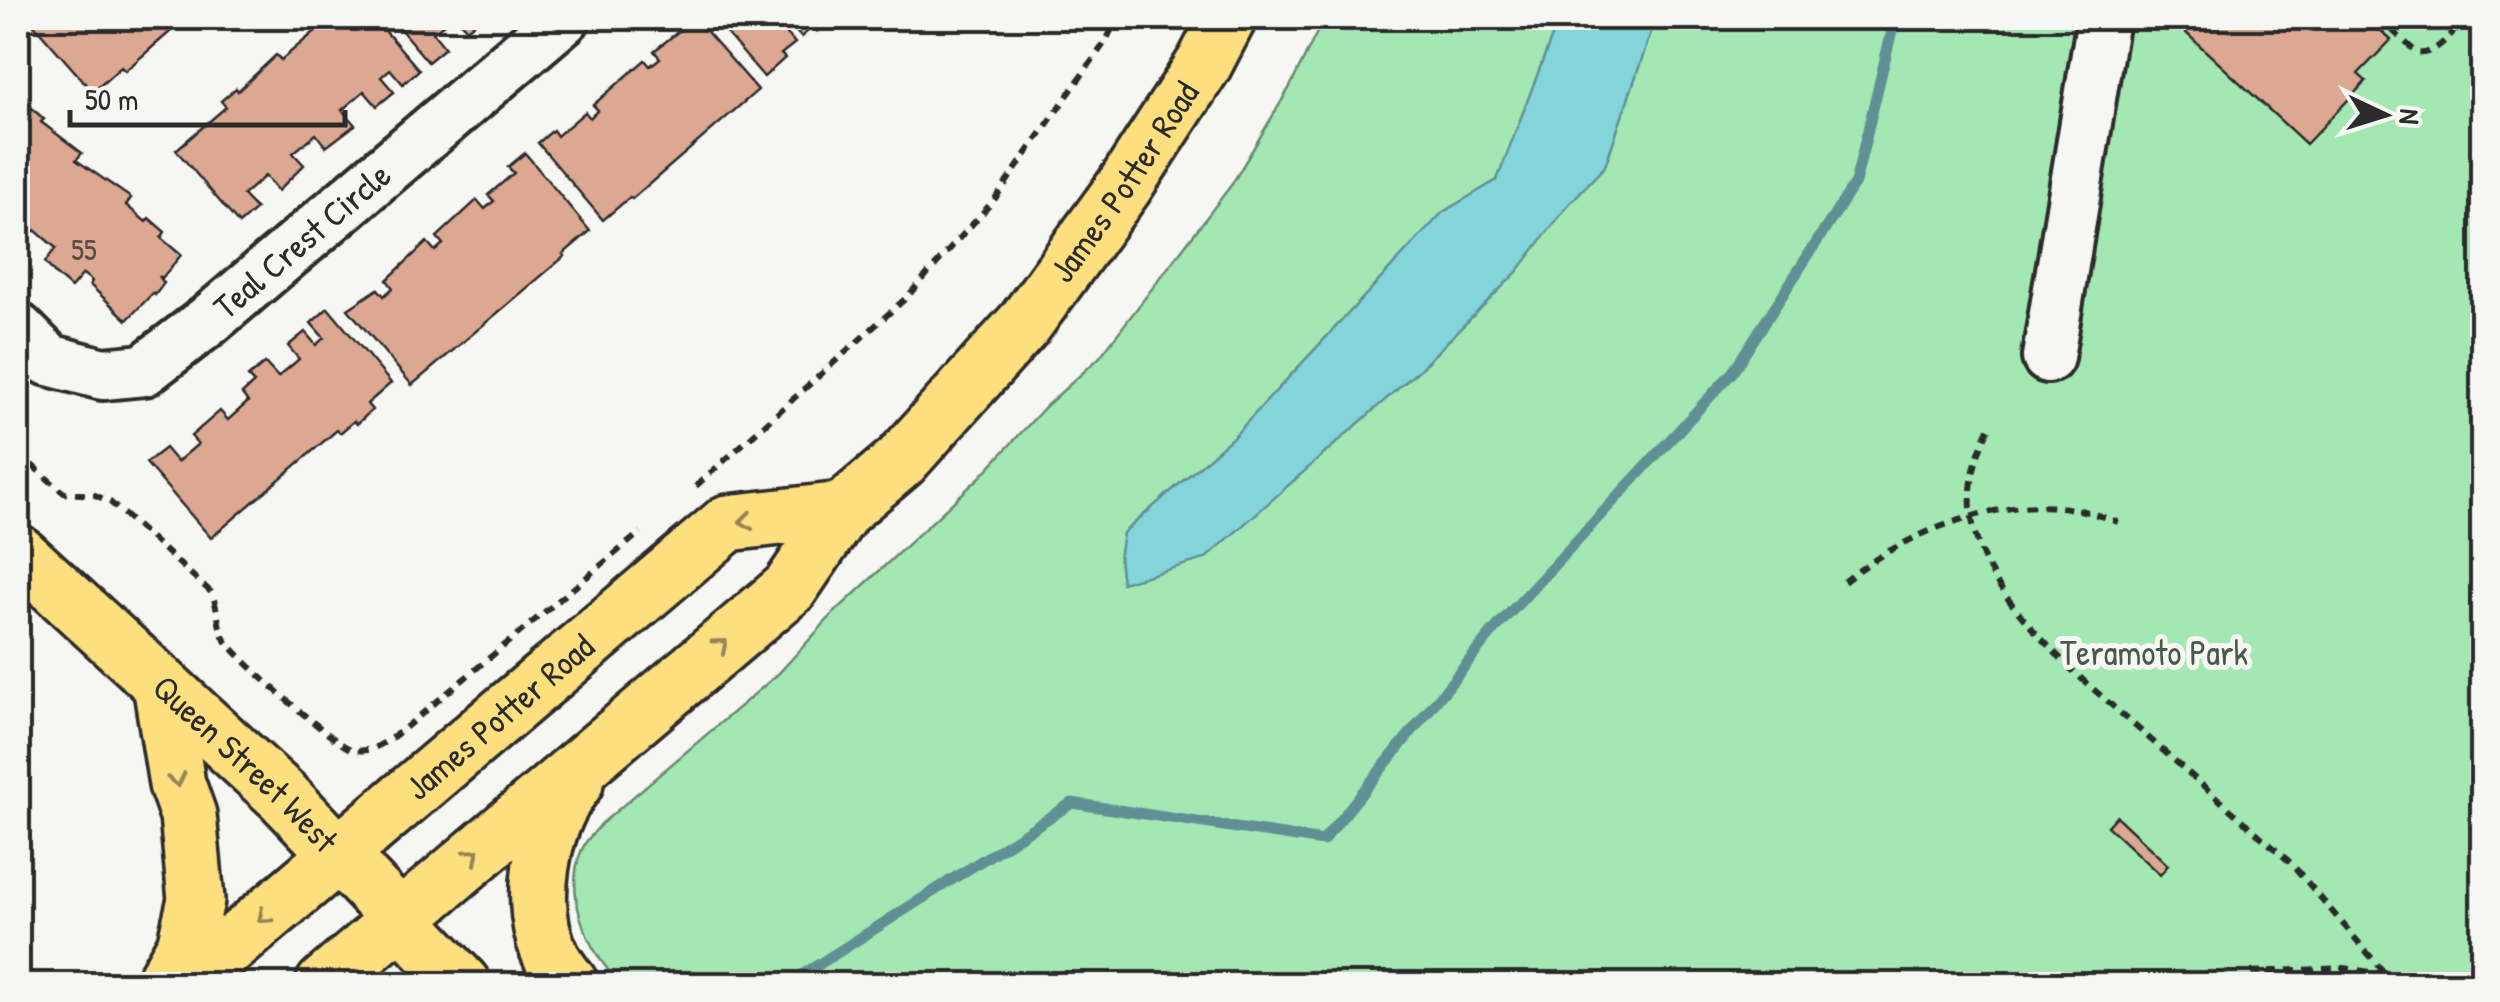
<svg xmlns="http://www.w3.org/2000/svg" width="2500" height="1002" font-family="'Patrick Hand',sans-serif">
	<rect width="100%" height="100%" fill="#f6f6f2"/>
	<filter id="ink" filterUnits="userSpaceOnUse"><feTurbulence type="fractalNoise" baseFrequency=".01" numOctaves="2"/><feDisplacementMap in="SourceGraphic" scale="20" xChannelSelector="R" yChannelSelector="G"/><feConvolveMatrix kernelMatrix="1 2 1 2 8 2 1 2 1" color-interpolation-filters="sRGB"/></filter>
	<g filter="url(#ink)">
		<path fill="#a3e8b3" stroke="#678a6f" stroke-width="2.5" d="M1324,18H2482V984H622C587,955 559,885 586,842C590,836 597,830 601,824L778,674L834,613L980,477L1046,406L1099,358L1232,184L1290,87Z"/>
		<path fill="#83d4db" stroke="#609095" stroke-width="2.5" d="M1559,18H1656L1605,166L1569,204L1517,272L1419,370L1205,559L1122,583L1119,559L1123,533L1234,436L1443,212L1497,180Z"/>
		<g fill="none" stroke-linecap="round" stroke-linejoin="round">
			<path stroke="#609095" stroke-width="11" d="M788,984L1072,803L1323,841L1494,630L1732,373L1855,183L1895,18"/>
		</g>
		<g fill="#dda891" stroke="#2b2b2b" stroke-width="2.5">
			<path d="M28,18H186L125,71L121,67L93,92Z"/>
			<path d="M331,18H374L419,70L403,84L390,69L381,77L394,92L377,106L364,91L342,110L355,125L326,147L316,134L293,153L304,165L278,191L265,176L243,195L256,209L239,224L176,150L226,107L221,101L236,88L238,91L276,55L281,60Z"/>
			<path d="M391,18H451L433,33L445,48L428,62Z"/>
			<path d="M457,18H480L467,29Z"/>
			<path d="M695,18L758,90L632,199L630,197L603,220L538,143L553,130L557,136L585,112L590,118L598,110L593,105L645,60L650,66L660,58L654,51Z"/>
			<path d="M713,18H773L795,43L781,54L785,58L764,77Z"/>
			<path d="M784,18H833L817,31L814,26L801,37Z"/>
			<path d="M2170,18H2367L2391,40L2358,74L2366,81L2306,144Z"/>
			<path d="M28,105L44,119L41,122L82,153L76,160L131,198L126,205L146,222L149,218L165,232L161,238L181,255L162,278L159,276L164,283L155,295L153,293L127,320L90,285L92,281L83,274L71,288L55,274L45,262L56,248L35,230L23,243L18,239V107L23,112Z"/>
			<path d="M525,153L590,231L563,254L565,256L412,385L348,309L378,289L384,296L393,288L387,280L427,242L435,251L443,244L437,237L477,200L485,209L494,201L488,195L514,173L508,167Z"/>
			<path d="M328,308L391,383L367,404L372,410L357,424L354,421L340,433L337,430L211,538L146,463L165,448L177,462L198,444L191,436L220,411L228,420L248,402L242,394L254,383L248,377L265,363L278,377L299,359L288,346L305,332L316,345L324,338L311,323Z"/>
			<path d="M2116,816L2168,865L2160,875L2107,826Z"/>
		</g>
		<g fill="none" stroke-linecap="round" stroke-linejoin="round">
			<defs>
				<g id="minor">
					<path id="s1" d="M18,329L49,360L103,374L144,370L208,321L564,18"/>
					<path d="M2048,357L2103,18"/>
				</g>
				<g id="major">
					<path id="s2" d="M18,553L283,796L462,984"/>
					<path d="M161,684L177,784L188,815L196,900L185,946L163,984"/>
					<path id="s3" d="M186,984L728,523L843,510"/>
					<path id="s4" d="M324,984L790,588L843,510L901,461L1025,323L1124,187L1204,64L1228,18"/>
					<path d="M570,984C564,976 557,967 552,958C526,907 540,826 575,783"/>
				</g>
			</defs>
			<use href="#minor" stroke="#2b2b2b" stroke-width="58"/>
			<use href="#major" stroke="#2b2b2b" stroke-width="62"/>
			<g stroke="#2b2b2b" stroke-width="6" stroke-dasharray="10 8" stroke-linecap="butt">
				<path d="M2379,18L2417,53C2437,56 2453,31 2466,18"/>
				<path d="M1989,429C1937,532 2005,603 2075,673L2291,863L2394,984"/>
				<path d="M18,453L64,493L95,495L110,502L211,592C218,606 217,622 223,636C230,653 333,743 351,749C370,755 385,742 400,732L641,532"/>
				<path d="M696,486L906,298L994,200L1106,41L1117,18"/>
				<path d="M1844,582C1900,535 1999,495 2073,509C2088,511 2103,517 2118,522"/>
				<path d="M2251,972L2344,968L2383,974"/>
			</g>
			<use href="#minor" stroke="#f6f6f2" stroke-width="50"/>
			<use href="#major" stroke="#fedf80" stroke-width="55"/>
		</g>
		<defs><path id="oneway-chevron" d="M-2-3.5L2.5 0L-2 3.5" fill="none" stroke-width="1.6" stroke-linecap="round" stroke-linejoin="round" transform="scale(2.5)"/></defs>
		<g stroke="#948556">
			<use href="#oneway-chevron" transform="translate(746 521) rotate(173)"/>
			<use href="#oneway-chevron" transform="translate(721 645) rotate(-40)"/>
			<use href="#oneway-chevron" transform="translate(177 780) rotate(77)"/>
			<use href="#oneway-chevron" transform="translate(473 855) rotate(-41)"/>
			<use href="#oneway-chevron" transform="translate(264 917) rotate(139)"/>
		</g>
	</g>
	<g text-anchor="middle" stroke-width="10" stroke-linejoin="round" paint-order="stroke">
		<g font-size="30" fill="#584a44">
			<text x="84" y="260">55</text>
		</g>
		<g font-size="35" fill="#2b2b2b" stroke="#f6f6f2">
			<text dy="12" stroke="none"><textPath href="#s4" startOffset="1140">James Potter Road</textPath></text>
			<text dy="12" stroke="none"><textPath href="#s1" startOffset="345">Teal Crest Circle</textPath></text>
			<text dy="12" stroke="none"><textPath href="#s3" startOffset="412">James Potter Road</textPath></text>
			<text dy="12" stroke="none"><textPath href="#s2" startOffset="310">Queen Street West</textPath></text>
		</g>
		<g font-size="35" fill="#495a4d" stroke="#f6f6f2">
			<text x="2154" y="665">Teramoto Park</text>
		</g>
	</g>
	<rect width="2500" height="1002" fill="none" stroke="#f6f6f2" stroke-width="60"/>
	<rect x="30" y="30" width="2440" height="942" fill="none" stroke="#2b2b2b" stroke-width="4" filter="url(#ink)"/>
	<g transform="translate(2385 115) rotate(94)" stroke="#f6f6f2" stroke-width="8" paint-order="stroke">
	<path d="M0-8L18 38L0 25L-18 38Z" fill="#2b2b2b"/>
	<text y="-15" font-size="28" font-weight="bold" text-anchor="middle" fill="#2b2b2b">N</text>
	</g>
	<path d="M70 110v15h275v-15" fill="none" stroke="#2b2b2b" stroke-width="5"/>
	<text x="85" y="110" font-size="30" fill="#2b2b2b" stroke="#f6f6f2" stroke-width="8" paint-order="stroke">50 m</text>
</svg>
